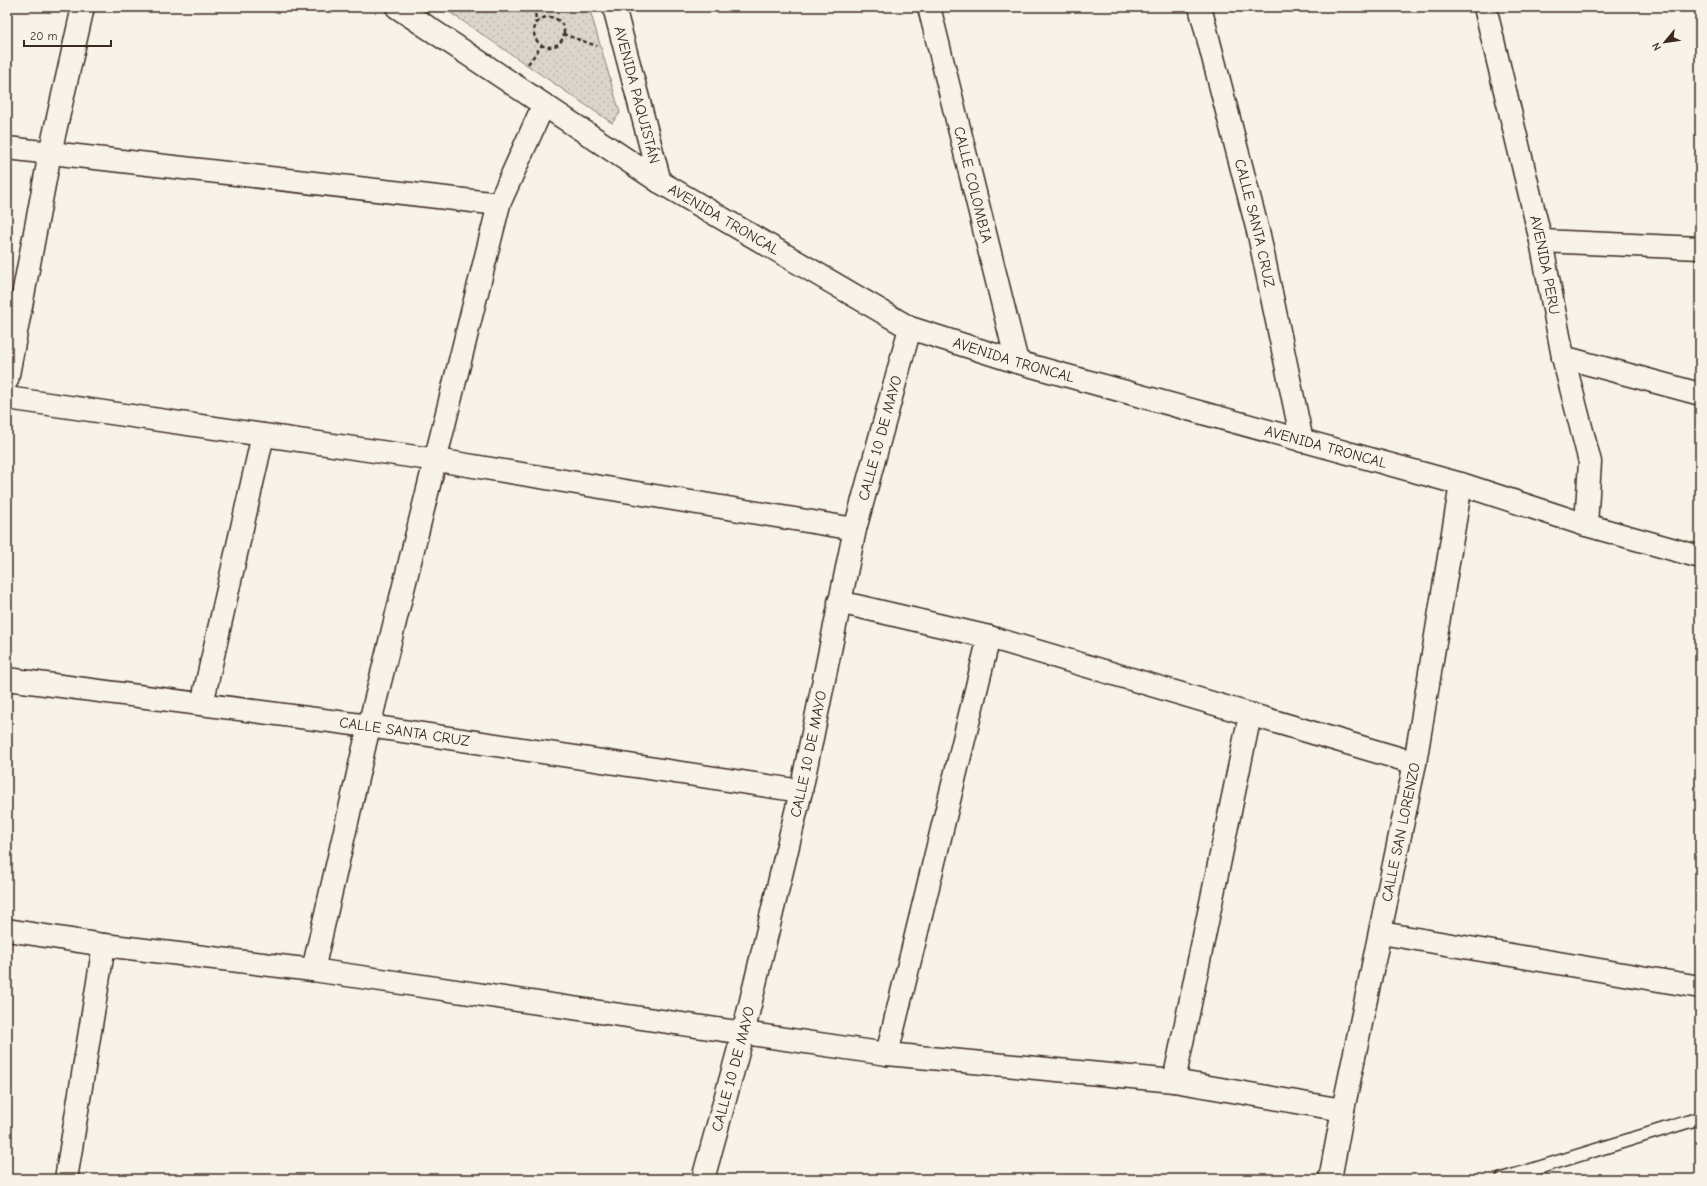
<svg xmlns="http://www.w3.org/2000/svg" width="1707" height="1186" font-family="'Comic Neue',sans-serif">
	<defs>
		<pattern id="park-dots" width="8" height="8" patternUnits="userSpaceOnUse"><rect width="8" height="8" fill="#dbd6cb"/><path d="M2 2h.1M6 6h.1" fill="none" stroke="#bdb8ae" stroke-width="1.8" stroke-linecap="round"/></pattern>
	</defs>
	<rect width="100%" height="100%" fill="#f7f3e8"/>
	<filter id="ink" filterUnits="userSpaceOnUse"><feTurbulence type="fractalNoise" baseFrequency=".025" numOctaves="2"/><feDisplacementMap in="SourceGraphic" scale="8" xChannelSelector="R" yChannelSelector="G"/><feConvolveMatrix kernelMatrix="1 2 1 2 8 2 1 2 1" color-interpolation-filters="sRGB"/></filter>
	<g filter="url(#ink)">
		<path fill="url(#park-dots)" stroke="#8b8074" d="M442,7H589L620,113L612,123Z"/>
		<g fill="none" stroke-linecap="round" stroke-linejoin="round">
			<defs>
				<path id="lane" d="M1502,1179L1700,1118"/>
				<g id="street">
					<path id="s1" d="M397,7L660,182L910,328L1017,362L1461,484L1586,525L1700,557"/>
					<path id="s2" d="M614,7L660,182"/>
					<path id="s3" d="M929,7L1017,362"/>
					<path id="s4" d="M1200,7L1259,235L1302,441"/>
					<path id="s5" d="M1485,7L1541,241L1563,357L1590,462L1586,525"/>
					<path d="M7,148L499,204"/>
					<path d="M1541,241L1700,248"/>
					<path d="M1563,357L1700,394"/>
					<path d="M7,380L50,153L83,7"/>
					<path d="M7,398L437,460L855,529"/>
					<path d="M839,602L989,637L1415,763"/>
					<path id="s6" d="M7,679L369,726L801,791"/>
					<path d="M202,704L263,435"/>
					<path d="M7,930L104,945L313,970L887,1054L1174,1081L1343,1110"/>
					<path d="M1381,933L1700,987"/>
					<path d="M313,970L369,726L499,204L543,106"/>
					<path d="M887,1054L989,637"/>
					<path d="M1174,1081L1250,715"/>
					<path d="M66,1179L104,945"/>
					<path id="s7" d="M703,1179L743,1034L801,791L855,529L910,328"/>
					<path id="s8" d="M1330,1179L1343,1110L1415,763L1461,484"/>
				</g>
			</defs>
			<use href="#lane" stroke="#3b2a1e" stroke-width="15"/>
			<use href="#street" stroke="#3b2a1e" stroke-width="25"/>
			<g stroke="#3b2a1e" stroke-width="2.5" stroke-dasharray="4 3" stroke-linecap="butt">
				<path d="M535,7L536,24"/>
				<circle cx="549" cy="32" r="15"/>
				<path d="M563,34L597,46"/>
				<path d="M528,64L542,45"/>
			</g>
			<use href="#lane" stroke="#f7f3e8" stroke-width="12"/>
			<use href="#street" stroke="#f7f3e8" stroke-width="22"/>
		</g>
	</g>
	<g text-anchor="middle" stroke-width="3" stroke-linejoin="round" paint-order="stroke">
		<g font-size="15" fill="#3b2a1e" stroke="#f7f3e8">
			<text dy="5" stroke="none"><textPath href="#s2" startOffset="91">AVENIDA PAQUISTÁN</textPath></text>
			<text dy="5" stroke="none"><textPath href="#s3" startOffset="183">CALLE COLOMBIA</textPath></text>
			<text dy="5" stroke="none"><textPath href="#s1" startOffset="390">AVENIDA TRONCAL</textPath></text>
			<text dy="5" stroke="none"><textPath href="#s4" startOffset="223">CALLE SANTA CRUZ</textPath></text>
			<text dy="5" stroke="none"><textPath href="#s5" startOffset="265">AVENIDA PERU</textPath></text>
			<text dy="5" stroke="none"><textPath href="#s1" startOffset="714">AVENIDA TRONCAL</textPath></text>
			<text dy="5" stroke="none"><textPath href="#s7" startOffset="762">CALLE 10 DE MAYO</textPath></text>
			<text dy="5" stroke="none"><textPath href="#s1" startOffset="1038">AVENIDA TRONCAL</textPath></text>
			<text dy="5" stroke="none"><textPath href="#s6" startOffset="401">CALLE SANTA CRUZ</textPath></text>
			<text dy="5" stroke="none"><textPath href="#s7" startOffset="438">CALLE 10 DE MAYO</textPath></text>
			<text dy="5" stroke="none"><textPath href="#s8" startOffset="354">CALLE SAN LORENZO</textPath></text>
			<text dy="5" stroke="none"><textPath href="#s7" startOffset="114">CALLE 10 DE MAYO</textPath></text>
		</g>
	</g>
	<rect width="1707" height="1186" fill="none" stroke="#f7f3e8" stroke-width="24"/>
	<rect x="12" y="12" width="1683" height="1162" fill="none" stroke="#3b2a1e" stroke-width="1.5" filter="url(#ink)"/>
	<g transform="translate(1665 42) rotate(241)" stroke="#f7f3e8" stroke-width="3" paint-order="stroke">
	<path d="M0-3L7 15L0 10L-7 15Z" fill="#3b2a1e"/>
	<text y="-6" font-size="11" font-weight="bold" text-anchor="middle" fill="#3b2a1e">N</text>
	</g>
	<path d="M24 40v6h87v-6" fill="none" stroke="#3b2a1e" stroke-width="2"/>
	<text x="30" y="40" font-size="12" fill="#3b2a1e" stroke="#f7f3e8" stroke-width="3" paint-order="stroke">20 m</text>
</svg>
